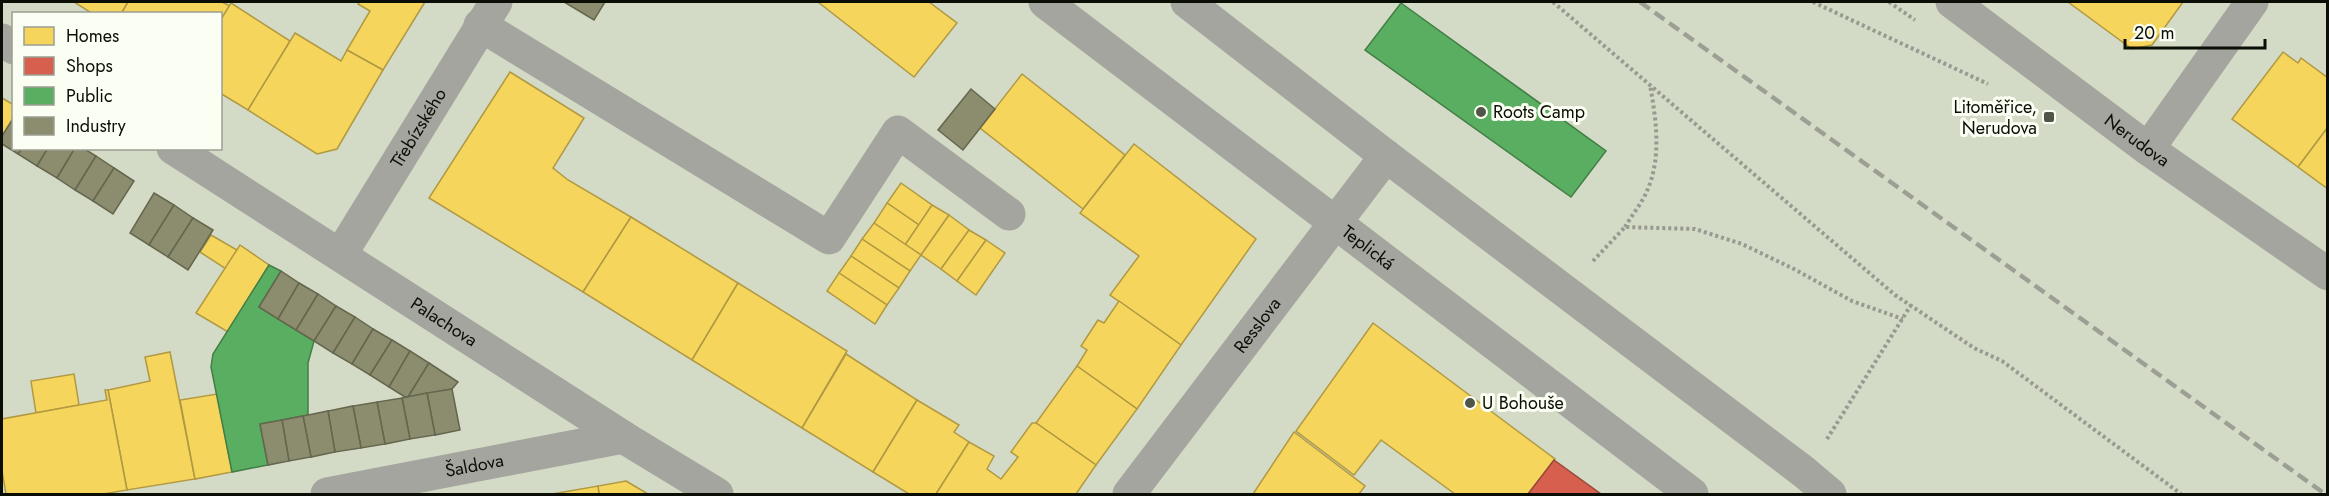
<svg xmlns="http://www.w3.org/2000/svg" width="2329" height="496" font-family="Jost,sans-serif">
	<rect width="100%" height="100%" fill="#d3dac5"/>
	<g fill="#f6d55c" stroke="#b09942" stroke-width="1.5">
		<path d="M74,2H128L121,14H93Z"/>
		<path d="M128,2H222L230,6L220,21V14H121Z"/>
		<path d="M360,2H425L383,70L347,50L370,11L358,4Z"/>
		<path d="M818,2H929L957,23L914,77Z"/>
		<path d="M2068,2H2183L2152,45L2132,49Z"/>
		<path d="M231,3L290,41L248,110L220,93V21Z"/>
		<path d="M295,33L341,61L347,50L383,70L337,149L317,154L248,110Z"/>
		<path d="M2283,52L2298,63L2301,58L2328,78V127L2298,167L2232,119Z"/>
		<path d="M510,72L584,118L553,168L568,180L631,217L583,292L429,198Z"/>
		<path d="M1022,74L1125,155L1083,209L980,128Z"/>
		<path d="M2,98L14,105V117L2,136Z"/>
		<path d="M2328,127V189L2298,167Z"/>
		<path d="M1134,144L1256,239L1181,345L1110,295L1139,256L1080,213Z"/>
		<path d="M901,183L932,205L919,225L887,203Z"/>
		<path d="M887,203L919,225L905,245L874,223Z"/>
		<path d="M932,205L949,215L921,255L905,245Z"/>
		<path d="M949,215L969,230L941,269L921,255Z"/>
		<path d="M631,217L738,283L692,360L583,292Z"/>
		<path d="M874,223L921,255L910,271L862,239Z"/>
		<path d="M969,230L986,240L957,281L941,269Z"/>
		<path d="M211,235L237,250L226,269L200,252Z"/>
		<path d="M862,239L910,271L899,288L851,256Z"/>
		<path d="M986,240L1005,253L976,295L957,281Z"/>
		<path d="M240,245L269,265L228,332L196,313Z"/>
		<path d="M851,256L899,288L887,305L839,273Z"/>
		<path d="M839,273L887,305L875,324L827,291Z"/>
		<path d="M738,283L847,351L802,428L692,360Z"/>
		<path d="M1119,301L1181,345L1137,409L1077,366L1087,350L1081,346L1098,320L1104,323Z"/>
		<path d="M1373,323L1555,459L1528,494H1455L1381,440L1354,475L1296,431Z"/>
		<path d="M170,352L195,479L127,490L108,390L150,381L145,357Z"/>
		<path d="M846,354L917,400L873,472L802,428Z"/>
		<path d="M1077,366L1137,409L1096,465L1036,423Z"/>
		<path d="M74,374L79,405L36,413L31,381Z"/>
		<path d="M105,390H108L127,490L103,494H6L2,471V419L107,400Z"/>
		<path d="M217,394L232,472L195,479L180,400Z"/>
		<path d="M917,400L959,425L954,432L969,442L936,494H909L873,472Z"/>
		<path d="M1032,423H1036L1096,465L1076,494H936L969,442L994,456L987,469L1001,479L1018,457L1011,452Z"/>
		<path d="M1294,432L1365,486L1359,494H1253Z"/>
		<path d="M626,481L648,494H599L598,486Z"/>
		<path d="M598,486L599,494H552Z"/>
	</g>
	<path fill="#d6604d" stroke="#994737" stroke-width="1.5" d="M1554,460L1601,494H1528Z"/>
	<g fill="#5aae61" stroke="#427e45" stroke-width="1.5">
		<path d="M1401,3L1606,151L1571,197L1365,50Z"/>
		<path d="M269,265L281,271L259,307L314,341L308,363V415L260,424L268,465L232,472L211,367L213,354Z"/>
	</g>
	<g fill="#8c8c6e" stroke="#65664e" stroke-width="1.5">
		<path d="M564,2H605L594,20Z"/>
		<path d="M971,89L995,109L963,150L938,130Z"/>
		<path d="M14,117V148H22L18,154L2,144V136Z"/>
		<path d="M22,148H48L37,166L18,154Z"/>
		<path d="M48,148H75L57,178L37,166Z"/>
		<path d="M75,148H83L96,156L75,190L57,178Z"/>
		<path d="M96,156L114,168L93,201L75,190Z"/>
		<path d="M114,168L134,181L113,214L93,201Z"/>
		<path d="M154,193L174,205L149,245L130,233Z"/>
		<path d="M174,205L193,218L168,257L149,245Z"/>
		<path d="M193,218L213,230L188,270L168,257Z"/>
		<path d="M281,271L299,283L278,319L259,307Z"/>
		<path d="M299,283L318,294L296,330L278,319Z"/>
		<path d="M318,294L336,306L314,341L296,330Z"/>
		<path d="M336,306L355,317L333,353L314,341Z"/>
		<path d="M355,317L373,329L352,364L333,353Z"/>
		<path d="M373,329L392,340L370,375L352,364Z"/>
		<path d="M392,340L410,351L389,387L370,375Z"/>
		<path d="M410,351L429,363L408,397H405L389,387Z"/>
		<path d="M429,363L458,382L452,389L408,397Z"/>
		<path d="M452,389L460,430L435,435L427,393Z"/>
		<path d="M427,393L435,435L410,439L402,398Z"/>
		<path d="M402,398L410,439L385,444L377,402Z"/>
		<path d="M377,402L385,444L361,448L353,406Z"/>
		<path d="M353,406L361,448L335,452L328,411Z"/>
		<path d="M328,411L335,452L311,457L303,416Z"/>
		<path d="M303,416L311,457L289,461L282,420Z"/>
		<path d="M282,420L289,461L268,465L260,424Z"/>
	</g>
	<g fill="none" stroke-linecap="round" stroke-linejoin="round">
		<g stroke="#979a91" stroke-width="4" stroke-dasharray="3 3" stroke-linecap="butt">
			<path d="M1553,2L1895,295L1974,348L2002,361L2181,494"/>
			<path d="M1813,2L1988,84"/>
			<path d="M1889,2L1915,20"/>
			<path d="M1625,227C1632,215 1642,203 1647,191C1662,157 1656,119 1650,85"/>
			<path d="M1593,261L1625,227L1695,229L1742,244L1794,269L1852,301L1903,319"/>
			<path d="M1827,439L1911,305"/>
		</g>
		<g stroke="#a3a59e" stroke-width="33">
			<path id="s1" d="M1045,2L1692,494"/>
			<path d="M1187,2L1386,156L1804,472L1830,494"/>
			<path id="s2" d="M1952,2L2148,149L2328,274"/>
			<path d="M480,25L829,238L898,132L1009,214"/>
			<path d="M2,40L14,48"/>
			<path id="s3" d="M173,148L623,437L717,494"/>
			<path d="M2148,149L2252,2"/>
			<path id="s4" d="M341,254L496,2"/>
			<path id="s5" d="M327,494L623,437"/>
			<path id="s6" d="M1129,494L1386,156"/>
		</g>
		<path stroke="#9c9f94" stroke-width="4.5" stroke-dasharray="12 6" stroke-linecap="butt" d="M1640,2L2325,494"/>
	</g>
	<g fill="#515548" stroke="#fbfff3" stroke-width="2">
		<circle cx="1481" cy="112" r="6"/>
		<rect x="2043" y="111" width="12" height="12" rx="3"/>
		<circle cx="1470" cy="403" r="6"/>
	</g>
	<g text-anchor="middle" stroke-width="6" stroke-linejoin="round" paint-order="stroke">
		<g font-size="18" fill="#0b0e04" stroke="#fbfff3" text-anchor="start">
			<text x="2037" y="113" text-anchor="end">Litoměřice,<tspan x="2037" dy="21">Nerudova</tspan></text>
			<text x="1493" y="118">Roots Camp</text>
			<text x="1482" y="409">U Bohouše</text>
		</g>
		<g font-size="18" fill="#0b0e04" stroke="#fbfff3">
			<text dy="6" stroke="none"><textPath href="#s4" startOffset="148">Třebízského</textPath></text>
			<text dy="6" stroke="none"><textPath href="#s2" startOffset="231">Nerudova</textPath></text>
			<text dy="6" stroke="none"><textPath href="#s1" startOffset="406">Teplická</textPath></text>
			<text dy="6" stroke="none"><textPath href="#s3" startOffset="322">Palachova</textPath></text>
			<text dy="6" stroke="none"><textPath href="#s6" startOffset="212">Resslova</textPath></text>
			<text dy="6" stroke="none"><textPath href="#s5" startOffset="150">Šaldova</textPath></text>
		</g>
	</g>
	<rect width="2329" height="496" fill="none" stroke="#0b0e04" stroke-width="6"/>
	<rect x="12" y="12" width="210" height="138" fill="#fbfff3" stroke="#9b9f93" stroke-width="1.5"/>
	<rect x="24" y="27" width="30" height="18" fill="#f6d55c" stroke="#9b9f93" stroke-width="1.5"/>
	<text x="66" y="42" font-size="18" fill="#0b0e04">Homes</text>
	<rect x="24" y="57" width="30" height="18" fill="#d6604d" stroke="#9b9f93" stroke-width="1.5"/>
	<text x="66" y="72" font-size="18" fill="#0b0e04">Shops</text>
	<rect x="24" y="87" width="30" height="18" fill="#5aae61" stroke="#9b9f93" stroke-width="1.5"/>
	<text x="66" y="102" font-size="18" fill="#0b0e04">Public</text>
	<rect x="24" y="117" width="30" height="18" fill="#8c8c6e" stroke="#9b9f93" stroke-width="1.5"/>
	<text x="66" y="132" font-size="18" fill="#0b0e04">Industry</text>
	<path d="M2125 39v9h140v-9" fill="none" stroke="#0b0e04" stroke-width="3"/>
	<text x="2134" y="39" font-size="18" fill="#0b0e04" stroke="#fbfff3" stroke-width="4.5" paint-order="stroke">20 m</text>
</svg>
